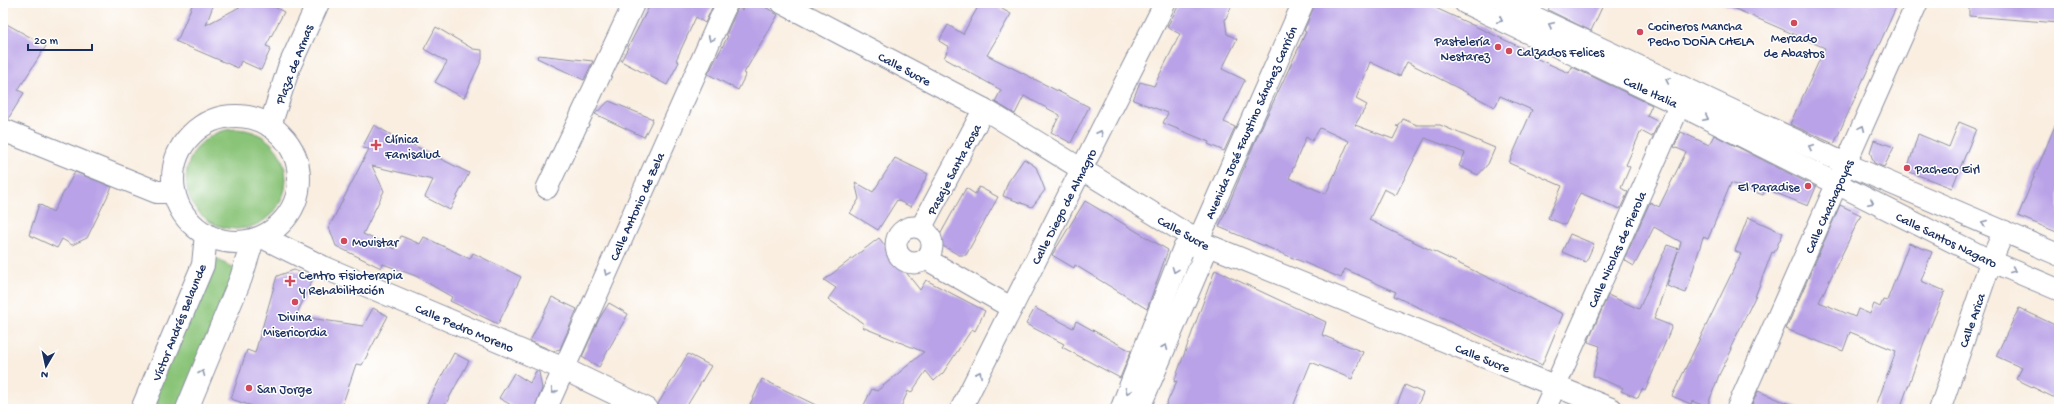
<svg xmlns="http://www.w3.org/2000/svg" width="2062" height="412" font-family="'Gochi Hand',sans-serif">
	<rect width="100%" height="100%" fill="#fff"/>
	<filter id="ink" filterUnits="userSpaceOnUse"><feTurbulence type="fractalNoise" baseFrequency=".025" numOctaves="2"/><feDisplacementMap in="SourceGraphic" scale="8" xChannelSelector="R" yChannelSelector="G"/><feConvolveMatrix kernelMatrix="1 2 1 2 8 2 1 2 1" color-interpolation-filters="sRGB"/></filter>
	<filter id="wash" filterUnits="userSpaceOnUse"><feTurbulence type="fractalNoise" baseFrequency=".012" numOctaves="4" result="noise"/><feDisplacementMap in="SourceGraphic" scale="16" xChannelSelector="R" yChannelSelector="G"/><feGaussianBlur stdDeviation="0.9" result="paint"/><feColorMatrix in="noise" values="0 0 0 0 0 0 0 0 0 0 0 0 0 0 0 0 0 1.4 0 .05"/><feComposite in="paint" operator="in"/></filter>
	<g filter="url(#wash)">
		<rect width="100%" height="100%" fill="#f9eee0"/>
		<g fill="#8ac478" stroke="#527a6b">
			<circle cx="236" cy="179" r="50"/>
			<path d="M212,256L236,270L177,409H146Z"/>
		</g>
		<g id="blocks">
			<g fill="#b9a2e7" fill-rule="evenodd">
				<path d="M193,3H214L206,25L247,3H267L284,12L266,46L271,48L261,70L241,61L238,68L175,41L178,39Z"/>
				<path d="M651,3H714L705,23L696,17L676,60L679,62L667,85L621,61Z"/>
				<path d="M746,3H759L778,15L744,73L746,74L738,90L708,74L728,36L726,35L738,8L742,10Z"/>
				<path d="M980,3H991L1011,14L987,55L1089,107L1071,143L1051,132L1060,115L1024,96L1015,114L995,102L1001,90L944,58L949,47L939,41L948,25L963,34Z"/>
				<path d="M1180,3H1233L1225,20L1227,34L1237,39L1222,69L1245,80L1224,122L1235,127L1224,151L1208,144L1209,142L1163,123L1168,113L1133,100L1140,82L1154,86L1180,34L1167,27Z"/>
				<path d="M1315,3H1425L1522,48L1520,51L1569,73L1572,67L1652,105L1647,116L1659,122L1652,137L1641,131L1626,165L1630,167L1621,188L1628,192L1620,209L1580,193L1565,225L1548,218L1562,186L1509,163L1532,110L1500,96L1495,107L1407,62L1400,76L1370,62L1356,99L1367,105L1355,125L1393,139L1399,127L1396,126H1399L1403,119L1417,125H1440L1495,148L1488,164L1478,175L1459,166L1465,153L1425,138L1396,195L1384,189L1369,220L1563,314L1542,365L1394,296L1396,292L1345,269L1341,278L1219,227L1257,137L1306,32L1304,31ZM1320,128L1349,141L1326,194L1289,178L1306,137L1312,141Z"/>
				<path d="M1552,3H1604L1591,31L1548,10Z"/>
				<path d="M1722,3H1898L1834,144L1790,124L1825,48Z"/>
				<path d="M1969,3H2059V23L1969,16Z"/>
				<path d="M3,22L46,46L18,90L24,93L8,119L3,118Z"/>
				<path d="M436,27L473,49L482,50V59L464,98L435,82L447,62L424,49Z"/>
				<path d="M538,55L593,61L584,80L537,58Z"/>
				<path d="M609,101L653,119L644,137L595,114Z"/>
				<path d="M2059,116V233L2018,216Z"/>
				<path d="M1959,122L1976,129L1952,188L1907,171L1918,134L1949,147Z"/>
				<path d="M374,125L402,141L403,140L469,173L450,210L425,197L433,180L372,166L384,191L363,234L395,249L401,236L420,244L424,237L470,259L473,253L521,277L498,324L450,301L452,297L416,276L383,264L381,268L336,246L329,227L369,149L362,148Z"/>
				<path d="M1681,132L1709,145L1714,135L1816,187L1808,206L1766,189L1763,195L1731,183L1708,239L1703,237L1686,293L1667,286L1678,251L1654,319L1672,326L1645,391L1642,389L1638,398L1621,391L1623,388L1593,376L1600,346L1588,342L1608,295L1639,309L1667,245L1679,249L1681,242L1654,227L1634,266L1624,260L1650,202L1659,207L1686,152L1674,147Z"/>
				<path d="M1874,140L1894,147L1884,167L1874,163L1870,152Z"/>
				<path d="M895,158L928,174L911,207L897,200L878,230L850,213L859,199L855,182L873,192Z"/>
				<path d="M1024,159L1036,167L1045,190L1032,207L1003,196L1008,182Z"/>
				<path d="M75,172L112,187L87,238L72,245L62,239L57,248L29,235L39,204L53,212Z"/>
				<path d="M979,187L998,197L966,255H959L936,242L966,188L975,194Z"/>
				<path d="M1085,201L1168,250L1147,309L1075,265L1074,268L1052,255Z"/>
				<path d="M1840,205L1861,215L1819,302L1855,317L1858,309L1870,314L1874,304L1880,307L1883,300L1887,301L1909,243L1932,252L1921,281L1945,291L1924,342L1900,409H1875L1896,351L1850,332L1843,351L1786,329Z"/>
				<path d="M1748,217L1783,233L1774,253L1772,252L1755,297L1730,349H1732L1719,375L1707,407L1692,401L1691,404L1672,396L1741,254L1735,251Z"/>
				<path d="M1570,234L1594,244L1586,262L1562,252Z"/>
				<path d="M879,238L920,290L926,280L985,311L975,331L972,329L943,373L934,381L926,371L911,393L908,391L900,409H862L872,389L877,391L924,352L862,327L864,324L828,299L836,288L824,280Z"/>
				<path d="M294,270L313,278L296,316L363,326L373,308L388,316L362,365L356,364L341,409H261L231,399L247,350L255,353L277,276Z"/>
				<path d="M1215,270L1326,322L1322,335L1363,352L1352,379L1311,362L1292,409H1164L1177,381L1174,382Z"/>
				<path d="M552,297L577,309L560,349L553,351L530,341Z"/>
				<path d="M609,303L628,314L599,367L582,357L599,319Z"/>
				<path d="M1035,308L1073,328L1076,321L1131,351L1120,378L1062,347L1064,344L1026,324Z"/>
				<path d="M2019,308L2059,327V400L2016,379L2022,368L1996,356Z"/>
				<path d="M454,353L469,361L443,409H424Z"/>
				<path d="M688,354L711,366L685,409H659L658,404Z"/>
				<path d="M536,371L539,372L542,389L534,409H518L499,398L514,373L530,383Z"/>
				<path d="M762,379L824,409H748Z"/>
				<path d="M1405,385L1423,393L1416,409H1395Z"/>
				<path d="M1758,391L1801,409H1750Z"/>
			</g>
		</g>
	</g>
	<g filter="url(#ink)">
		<use href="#blocks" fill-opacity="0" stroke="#8a8e9f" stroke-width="1"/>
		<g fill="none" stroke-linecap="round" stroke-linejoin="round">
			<defs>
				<g id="street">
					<path d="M782,3L984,109L1198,241L1612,409"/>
					<path d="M1465,3L1680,105L1991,261L2059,290"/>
					<path d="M1505,3L1846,164L2059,255"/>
					<path d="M547,188L634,3"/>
					<circle cx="914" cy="245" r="18"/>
					<path d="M921,228L984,109"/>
					<path d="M926,259L1012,308"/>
					<path d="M546,409L727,3"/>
					<path d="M961,409L1165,3"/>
					<path d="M1121,409L1183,249L1198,241L1303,3"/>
					<path d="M1139,409L1204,256L1198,241"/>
					<path d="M1545,409L1685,93"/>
					<path d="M1737,409L1917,3"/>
					<path d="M1940,409L1991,261L2004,231"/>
				</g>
				<path id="secondary" d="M262,237L323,267L564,369L647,409"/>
				<g id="highway">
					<circle cx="236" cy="179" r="63"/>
					<path d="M270,126L289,67L318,3"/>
					<path d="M3,130L157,192H174"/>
					<path d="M142,409L203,265L206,234"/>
					<path d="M187,409L241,278L253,240"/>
				</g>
			</defs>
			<use href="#street" stroke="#8a8e9f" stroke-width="23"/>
			<use href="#secondary" stroke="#8a8e9f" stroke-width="24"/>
			<use href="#highway" stroke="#8a8e9f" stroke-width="24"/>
			<use href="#street" stroke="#fff" stroke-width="21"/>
			<use href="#secondary" stroke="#fff" stroke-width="22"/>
			<use href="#highway" stroke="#fff" stroke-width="22"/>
		</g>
		<defs><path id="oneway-chevron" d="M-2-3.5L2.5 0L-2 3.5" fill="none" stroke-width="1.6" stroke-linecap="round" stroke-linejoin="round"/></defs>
		<g stroke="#8d97ae">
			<use href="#oneway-chevron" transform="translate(1500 20) rotate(25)"/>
			<use href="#oneway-chevron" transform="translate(1551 25) rotate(-155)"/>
			<use href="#oneway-chevron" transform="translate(711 39) rotate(114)"/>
			<use href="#oneway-chevron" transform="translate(1668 80) rotate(-155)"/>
			<use href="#oneway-chevron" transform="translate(1706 118) rotate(27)"/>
			<use href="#oneway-chevron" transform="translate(1862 128) rotate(-66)"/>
			<use href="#oneway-chevron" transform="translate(1100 133) rotate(-64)"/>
			<use href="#oneway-chevron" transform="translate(1811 147) rotate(-155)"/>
			<use href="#oneway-chevron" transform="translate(1871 202) rotate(26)"/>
			<use href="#oneway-chevron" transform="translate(1984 223) rotate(-157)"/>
			<use href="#oneway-chevron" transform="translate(1175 270) rotate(111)"/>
			<use href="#oneway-chevron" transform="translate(2013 270) rotate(23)"/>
			<use href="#oneway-chevron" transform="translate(607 273) rotate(114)"/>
			<use href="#oneway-chevron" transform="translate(1165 347) rotate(-67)"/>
			<use href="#oneway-chevron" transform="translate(202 373) rotate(-68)"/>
			<use href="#oneway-chevron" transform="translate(979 374) rotate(-63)"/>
			<use href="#oneway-chevron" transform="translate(554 391) rotate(114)"/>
			<use href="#oneway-chevron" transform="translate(1128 391) rotate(111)"/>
		</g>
	</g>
	<g fill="#d1495b" stroke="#fff" stroke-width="1.5">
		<circle cx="1794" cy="23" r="4"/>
		<circle cx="1640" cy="32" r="4"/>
		<circle cx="1498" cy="47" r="4"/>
		<circle cx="1509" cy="51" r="4"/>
		<path d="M374 139h4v4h4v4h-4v4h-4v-4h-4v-4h4z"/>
		<circle cx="1907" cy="168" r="4"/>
		<circle cx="1808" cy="186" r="4"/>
		<circle cx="344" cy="241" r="4"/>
		<path d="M288 275h4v4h4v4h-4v4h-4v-4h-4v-4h4z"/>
		<circle cx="295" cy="302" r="4"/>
		<circle cx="249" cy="388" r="4"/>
	</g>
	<g text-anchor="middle" stroke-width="3" stroke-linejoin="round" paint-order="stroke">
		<g font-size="13" fill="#1b2f5e" stroke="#fff" text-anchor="start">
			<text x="1648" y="30">Cocineros Mancha<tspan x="1648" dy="15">Pecho DOÑA CHELA</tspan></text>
			<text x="1794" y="42" text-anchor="middle">Mercado<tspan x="1794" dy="15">de Abastos</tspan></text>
			<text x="1490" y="45" text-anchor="end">Pastelería<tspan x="1490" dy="15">Nestarez</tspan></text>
			<text x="1517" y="56">Calzados Felices</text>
			<text x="385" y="143">Clínica<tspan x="385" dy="15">Famisalud</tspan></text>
			<text x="1915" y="173">Pacheco Eirl</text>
			<text x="1800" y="191" text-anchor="end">El Paradise</text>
			<text x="352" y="246">Movistar</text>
			<text x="299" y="279">Centro Fisioterapia<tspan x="299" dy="15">y Rehabilitación</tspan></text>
			<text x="295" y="321" text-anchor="middle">Divina<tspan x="295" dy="15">Misericordia</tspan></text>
			<text x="257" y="393">San Jorge</text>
		</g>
		<g font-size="13" fill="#1b2f5e" stroke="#fff">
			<text transform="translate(293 64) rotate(-69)" y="5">Plaza de Armas</text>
			<text transform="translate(905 68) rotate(28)" y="5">Calle Sucre</text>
			<text transform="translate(1651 91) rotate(25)" y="5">Calle Italia</text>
			<text transform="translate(1250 122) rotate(-66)" y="5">Avenida José Faustino Sánchez Carrión</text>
			<text transform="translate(953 169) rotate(-62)" y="5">Pasaje Santa Rosa</text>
			<text transform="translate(636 206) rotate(-66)" y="5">Calle Antonio de Zela</text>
			<text transform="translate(1063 206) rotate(-63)" y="5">Calle Diego de Almagro</text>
			<text transform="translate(1828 206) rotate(-66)" y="5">Calle Chachapoyas</text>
			<text transform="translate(1184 232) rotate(29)" y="5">Calle Sucre</text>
			<text transform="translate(1947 239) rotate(26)" y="5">Calle Santos Nagaro</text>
			<text transform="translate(1616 249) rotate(-66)" y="5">Calle Nicolas de Pierola</text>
			<text transform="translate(1971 320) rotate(-71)" y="5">Calle Arica</text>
			<text transform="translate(178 322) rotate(-68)" y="5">Víctor Andrés Belaunde</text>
			<text transform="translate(465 327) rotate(23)" y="5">Calle Pedro Moreno</text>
			<text transform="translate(1483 357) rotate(22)" y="5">Calle Sucre</text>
		</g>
	</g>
	<rect width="2062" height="412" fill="none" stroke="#fff" stroke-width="16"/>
	<g transform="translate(46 366) rotate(189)" stroke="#ffffff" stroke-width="3" paint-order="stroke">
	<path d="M0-3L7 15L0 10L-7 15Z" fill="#1b2f5e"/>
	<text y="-6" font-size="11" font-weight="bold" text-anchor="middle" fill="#1b2f5e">N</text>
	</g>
	<path d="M28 44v6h64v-6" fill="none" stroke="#1b2f5e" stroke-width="2"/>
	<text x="34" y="44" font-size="12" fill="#1b2f5e" stroke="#ffffff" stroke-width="3" paint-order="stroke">20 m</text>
</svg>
